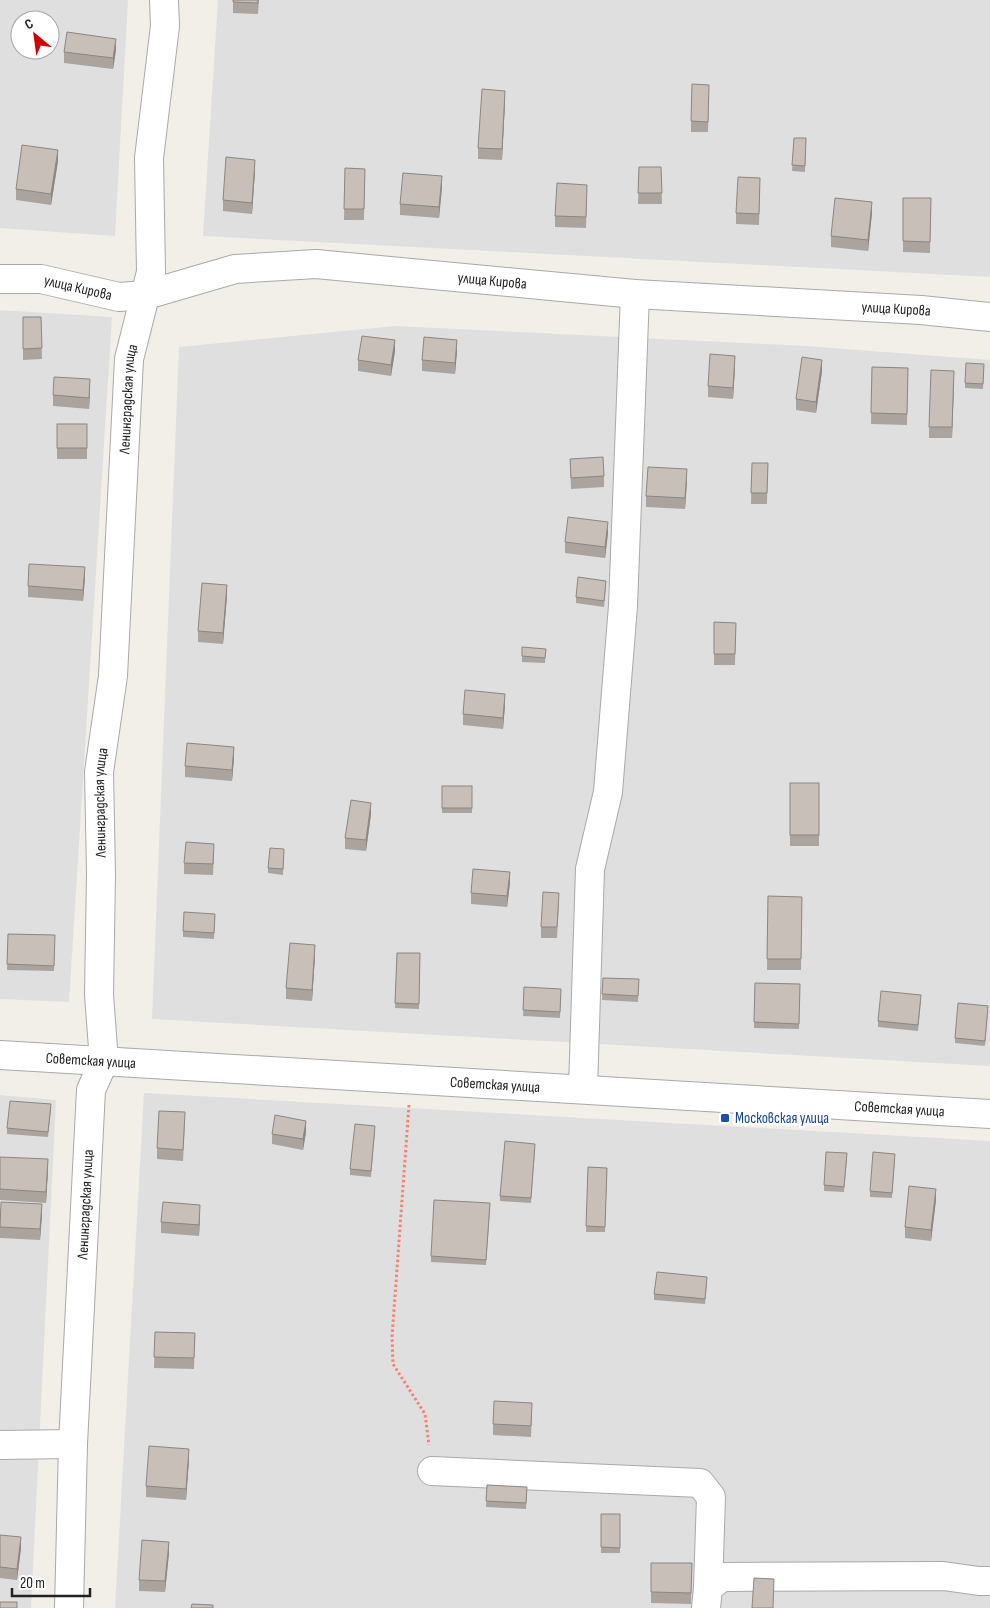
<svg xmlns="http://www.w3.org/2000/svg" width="990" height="1608" font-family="'Sofia Sans Condensed',sans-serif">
	<rect width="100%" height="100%" fill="#f2efe9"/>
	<g fill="#e0dfdf" fill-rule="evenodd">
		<path d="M0,0H128L115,236L0,228ZM20,20H50V50H20Z"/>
		<path d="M218,0H990V277L203,236Z"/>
		<path d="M0,310L112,317L69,1002L0,999Z"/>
		<path d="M395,326L806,346L990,360V1066L152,1019L179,347Z"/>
		<path d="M144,1093L990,1141V1608H115Z"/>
		<path d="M0,1095L56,1100L31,1608H0Z"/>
	</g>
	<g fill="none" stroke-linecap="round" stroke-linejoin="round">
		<defs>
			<g id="minor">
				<path id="s1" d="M0,279H41L119,297L146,295L235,269L316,264L635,294L921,310L990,317"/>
				<path id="s2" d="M0,1055L990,1114"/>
				<path d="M583,1089L590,869L608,792L623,606L635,294"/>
				<path d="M0,1445L73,1444"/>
				<path d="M432,1471L700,1483L711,1497L708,1588"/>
				<path id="s3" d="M69,1608L73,1444L91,1090L104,1061L99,995L101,873L99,772L113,676L129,359L151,272L149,158L165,26L164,0"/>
				<path d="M706,1608L708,1588L722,1577L943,1576L979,1581H990"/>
			</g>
		</defs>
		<use href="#minor" stroke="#a9a9a9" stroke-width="30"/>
		<path stroke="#fa8072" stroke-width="3" stroke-dasharray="2.5 2.5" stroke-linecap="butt" d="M409,1105L392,1337L393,1364L425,1414L429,1445"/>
		<use href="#minor" stroke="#fff" stroke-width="28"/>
	</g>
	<g fill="#aba49e">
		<path d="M233,0H259L258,14L233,13Z"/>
		<path d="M116,50L113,69L64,63V52Z"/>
		<path d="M709,96L708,132H691V121Z"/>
		<path d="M505,102L502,160L478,159V148Z"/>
		<path d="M794,138H806L805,172L792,171Z"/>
		<path d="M58,161L51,205L16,200V189Z"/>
		<path d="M639,167H661L662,204H638Z"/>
		<path d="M345,168L365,169L364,220H344Z"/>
		<path d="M255,171L252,214L223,211V200Z"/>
		<path d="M442,187L439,218L400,215V204Z"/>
		<path d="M760,189L759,225L736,224V213Z"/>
		<path d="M587,196L586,228L555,227V216Z"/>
		<path d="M903,198H931L930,253L903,252Z"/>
		<path d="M872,213L868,251L831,247V236Z"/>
		<path d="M23,317H41L42,359L23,360Z"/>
		<path d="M395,351L391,376L358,371V360Z"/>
		<path d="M457,351L455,374L422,371V360Z"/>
		<path d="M984,364L983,389L965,388V383Z"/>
		<path d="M735,367L733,399L708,397V386Z"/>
		<path d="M872,367L908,368L907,425L871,424Z"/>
		<path d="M822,371L816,413L796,410V399Z"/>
		<path d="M954,382L952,438H929V427Z"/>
		<path d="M90,390L89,409L53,406V395Z"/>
		<rect x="57" y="424" width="30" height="35"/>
		<path d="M570,459L604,476V487L571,489Z"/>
		<path d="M752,463H768L767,504H751Z"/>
		<path d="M687,480L685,509L646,507V496Z"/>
		<path d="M608,533L605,558L565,553V542Z"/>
		<path d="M85,578L83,601L28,597V586Z"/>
		<path d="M606,586L604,607L576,603V597Z"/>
		<path d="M227,596L223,644L198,642V631Z"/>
		<path d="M714,622L736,623L735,665H714Z"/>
		<path d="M546,649L545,663L522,662V656Z"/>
		<path d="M505,705L503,729L463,725V714Z"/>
		<path d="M234,758L232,781L185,777V766Z"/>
		<rect x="790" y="783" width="29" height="63"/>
		<rect x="442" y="786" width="30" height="27"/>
		<path d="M371,814L366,851L345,849V838Z"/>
		<path d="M284,854L283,875L268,873V868Z"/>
		<path d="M214,855L213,875L184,874V863Z"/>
		<path d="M510,883L507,907L471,904V893Z"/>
		<path d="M768,896L802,897L801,970H767Z"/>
		<path d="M559,904L557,938H541V927Z"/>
		<path d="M215,914L214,939L183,937V931Z"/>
		<path d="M8,934L55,935L54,971L7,970Z"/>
		<path d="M397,953H420L419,1009L395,1008Z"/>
		<path d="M315,956L312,1001L286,999V988Z"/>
		<path d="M603,978L639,979L638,1002L602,1000Z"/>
		<path d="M755,983L800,984L799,1029L754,1028Z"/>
		<path d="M524,987L561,995L560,1018L523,1016Z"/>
		<path d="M921,1001L918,1031L878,1027V1021Z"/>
		<path d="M988,1012L985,1046L955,1043V1038Z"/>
		<path d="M51,1110L48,1137L7,1134V1128Z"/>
		<path d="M185,1123L183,1161L157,1159V1148Z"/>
		<path d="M375,1131L371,1177L350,1175V1169Z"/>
		<path d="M306,1132L303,1150L272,1144V1134Z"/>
		<path d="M535,1149L531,1203L500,1201V1196Z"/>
		<path d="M0,1157L48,1170L46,1203L0,1200Z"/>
		<path d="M847,1159L844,1192L824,1191V1185Z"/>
		<path d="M895,1159L892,1198L870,1197V1191Z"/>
		<path d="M588,1167L607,1168L605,1232H586Z"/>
		<path d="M936,1200L931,1241L905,1238V1227Z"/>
		<path d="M490,1209L486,1265L431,1262V1256Z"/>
		<path d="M42,1215L40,1240L0,1238V1218Z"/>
		<path d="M200,1216L199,1236L161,1233V1222Z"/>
		<path d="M707,1283L705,1304L654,1300V1294Z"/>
		<path d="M155,1332L195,1333L194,1369L154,1368Z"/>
		<path d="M532,1414L531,1437L493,1435V1424Z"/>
		<path d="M189,1460L186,1500L146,1497V1486Z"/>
		<path d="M487,1485L527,1493L526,1509L486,1507Z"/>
		<rect x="601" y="1514" width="19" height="39"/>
		<path d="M0,1535L21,1548L17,1580L0,1578Z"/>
		<path d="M169,1553L165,1592L139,1591V1580Z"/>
		<path d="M651,1563H692L691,1604L651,1603Z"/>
	</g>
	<g fill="#8b8681">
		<path d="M116,39V50L113,69V58Z"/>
		<path d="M505,91V102L502,160V149Z"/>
		<path d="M58,150V161L51,205V194Z"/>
		<path d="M255,160V171L252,214V203Z"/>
		<path d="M442,176V187L439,218V207Z"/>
		<path d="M872,202V213L868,251V240Z"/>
		<path d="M395,340V351L391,376V365Z"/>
		<path d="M457,340V351L455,374V363Z"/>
		<path d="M735,356V367L733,399V388Z"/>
		<path d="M822,360V371L816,413V402Z"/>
		<path d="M954,371V382L952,438V427Z"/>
		<path d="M90,379V390L89,409V398Z"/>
		<path d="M687,469V480L685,509V498Z"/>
		<path d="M608,522V533L605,558V547Z"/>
		<path d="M85,567V578L83,601V590Z"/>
		<path d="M227,585V596L223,644V633Z"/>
		<path d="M505,694V705L503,729V718Z"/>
		<path d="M234,747V758L232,781V770Z"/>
		<path d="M371,803V814L366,851V840Z"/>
		<path d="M510,872V883L507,907V896Z"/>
		<path d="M315,945V956L312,1001V990Z"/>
		<path d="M306,1121V1132L303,1150V1139Z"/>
		<path d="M48,1159V1170L46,1203V1192Z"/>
		<path d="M936,1189V1200L931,1241V1230Z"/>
		<path d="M42,1204V1215L40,1240V1229Z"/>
		<path d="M200,1205V1216L199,1236V1225Z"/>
		<path d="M189,1449V1460L186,1500V1489Z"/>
		<path d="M21,1537V1548L17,1580V1569Z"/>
		<path d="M169,1542V1553L165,1592V1581Z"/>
	</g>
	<g fill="#c7bfb8" stroke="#8b8681">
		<path d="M233,0H258V3L233,2Z"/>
		<path d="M67,32L116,39L113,58L64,52Z"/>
		<path d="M692,84L709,85L708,122L691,121Z"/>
		<path d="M482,89L505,91L502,149L478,148Z"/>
		<path d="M794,138H806L805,166L792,165Z"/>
		<path d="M22,145L58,150L51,194L16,189Z"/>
		<path d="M226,157L255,160L252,203L223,200Z"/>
		<path d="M639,167H661L662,193H638Z"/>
		<path d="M345,168L365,169L364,209H344Z"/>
		<path d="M403,173L442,176L439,207L400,204Z"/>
		<path d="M738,177L760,178L759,214L736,213Z"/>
		<path d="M557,183L587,185L586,217L555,216Z"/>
		<path d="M835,198L872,202L868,240L831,236Z"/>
		<path d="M903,198H931L930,242L903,241Z"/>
		<path d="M23,317H41L42,348L23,349Z"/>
		<path d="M362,336L395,340L391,365L358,360Z"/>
		<path d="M424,337L457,340L455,363L422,360Z"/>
		<path d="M710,354L735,356L733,388L708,386Z"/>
		<path d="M802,357L822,360L816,402L796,399Z"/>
		<path d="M966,363L984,364L983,384L965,383Z"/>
		<path d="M872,367L908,368L907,414L871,413Z"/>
		<path d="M931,370L954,371L952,427H929Z"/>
		<path d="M54,377L90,379L89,398L53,395Z"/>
		<rect x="57" y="424" width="30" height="24"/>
		<path d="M603,457L604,476L571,478L570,459Z"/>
		<path d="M752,463H768L767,493H751Z"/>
		<path d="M648,467L687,469L685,498L646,496Z"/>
		<path d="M568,517L608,522L605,547L565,542Z"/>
		<path d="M29,564L85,567L83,590L28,586Z"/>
		<path d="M578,577L606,581L604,601L576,597Z"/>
		<path d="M202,583L227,585L223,633L198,631Z"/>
		<path d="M714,622L736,623L735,654H714Z"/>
		<path d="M522,647L546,649L545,658L522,656Z"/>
		<path d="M465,690L505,694L503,718L463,714Z"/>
		<path d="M187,743L234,747L232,770L185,766Z"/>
		<rect x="790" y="783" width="29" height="52"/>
		<rect x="442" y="786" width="30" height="22"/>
		<path d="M351,800L371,803L366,840L345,838Z"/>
		<path d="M186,842L214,844L213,864L184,863Z"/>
		<path d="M270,848L284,849L283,869L268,868Z"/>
		<path d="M473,869L510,872L507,896L471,893Z"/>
		<path d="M543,892L559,893L557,927H541Z"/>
		<path d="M768,896L802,897L801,959H767Z"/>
		<path d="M184,912L215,914L214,933L183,931Z"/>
		<path d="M8,934L55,935L54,966L7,964Z"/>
		<path d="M290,943L315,945L312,990L286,988Z"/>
		<path d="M397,953H420L419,1004L395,1003Z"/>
		<path d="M603,978L639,979L638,996L602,994Z"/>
		<path d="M755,983L800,984L799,1024L754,1022Z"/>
		<path d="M524,987L561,989L560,1012L523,1010Z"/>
		<path d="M881,991L921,995L918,1025L878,1021Z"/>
		<path d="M958,1003L988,1006L985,1041L955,1038Z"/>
		<path d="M10,1101L51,1104L48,1132L7,1128Z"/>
		<path d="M159,1111L185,1112L183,1150L157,1148Z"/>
		<path d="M275,1115L306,1121L303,1139L272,1134Z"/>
		<path d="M355,1124L375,1126L371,1171L350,1169Z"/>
		<path d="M505,1141L535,1144L531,1198L500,1196Z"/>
		<path d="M826,1152L847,1153L844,1187L824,1185Z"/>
		<path d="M873,1152L895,1154L892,1193L870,1191Z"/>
		<path d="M0,1157L48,1159L46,1192L0,1189Z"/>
		<path d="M588,1167L607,1168L605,1227L586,1226Z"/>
		<path d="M909,1186L936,1189L931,1230L905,1227Z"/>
		<path d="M434,1200L490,1203L486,1260L431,1256Z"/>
		<path d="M1,1202L42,1204L40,1229L0,1227Z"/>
		<path d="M163,1202L200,1205L199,1225L161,1222Z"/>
		<path d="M657,1272L707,1277L705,1299L654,1294Z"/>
		<path d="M155,1332L195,1333L194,1358L154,1357Z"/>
		<path d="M494,1401L532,1403L531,1426L493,1424Z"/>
		<path d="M149,1446L189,1449L186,1489L146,1486Z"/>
		<path d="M487,1485L527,1487L526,1503L486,1501Z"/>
		<path d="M601,1514H620V1548L601,1547Z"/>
		<path d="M0,1535L21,1537L17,1569L0,1567Z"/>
		<path d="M142,1540L169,1542L165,1581L139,1580Z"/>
		<path d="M651,1563H692L691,1593L651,1592Z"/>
		<path d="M754,1578L774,1579L773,1608H752Z"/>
		<rect x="0" y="1602" width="17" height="6"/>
		<path d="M192,1604L213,1605V1608H191Z"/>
	</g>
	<rect fill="#1a4fb4" stroke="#fff" stroke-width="2" x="720" y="1113" width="10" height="10" rx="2.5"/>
	<g text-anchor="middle" stroke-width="5" stroke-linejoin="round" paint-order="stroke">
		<g font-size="15" fill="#222" stroke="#fff">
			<text dy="5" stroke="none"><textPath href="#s1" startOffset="499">улица Кирова</textPath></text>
			<text dy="5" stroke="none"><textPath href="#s1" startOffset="79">улица Кирова</textPath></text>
			<text dy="5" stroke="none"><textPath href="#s1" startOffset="904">улица Кирова</textPath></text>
			<text dy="5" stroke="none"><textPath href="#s3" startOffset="1214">Ленинградская улица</textPath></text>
			<text dy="5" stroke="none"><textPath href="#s3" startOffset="809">Ленинградская улица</textPath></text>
			<text dy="5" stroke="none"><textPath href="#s2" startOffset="91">Советская улица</textPath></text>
			<text dy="5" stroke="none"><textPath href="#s2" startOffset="496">Советская улица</textPath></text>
			<text dy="5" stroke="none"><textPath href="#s2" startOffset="901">Советская улица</textPath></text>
			<text dy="5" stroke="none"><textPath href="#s3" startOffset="404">Ленинградская улица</textPath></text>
		</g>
		<g font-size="15" fill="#164399" stroke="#fff" text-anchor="start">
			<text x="735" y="1123">Московская улица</text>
		</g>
	</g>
	<g transform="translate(35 35) rotate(331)"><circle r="24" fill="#ffffff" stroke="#a7a7a7"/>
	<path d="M0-4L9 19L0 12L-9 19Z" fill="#d40000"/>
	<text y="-8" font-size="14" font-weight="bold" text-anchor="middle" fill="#222222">С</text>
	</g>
	<path d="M12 1588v8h78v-8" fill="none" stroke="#222222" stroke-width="2.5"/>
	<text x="20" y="1588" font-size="15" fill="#222222" stroke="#ffffff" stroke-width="4" paint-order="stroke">20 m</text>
</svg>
